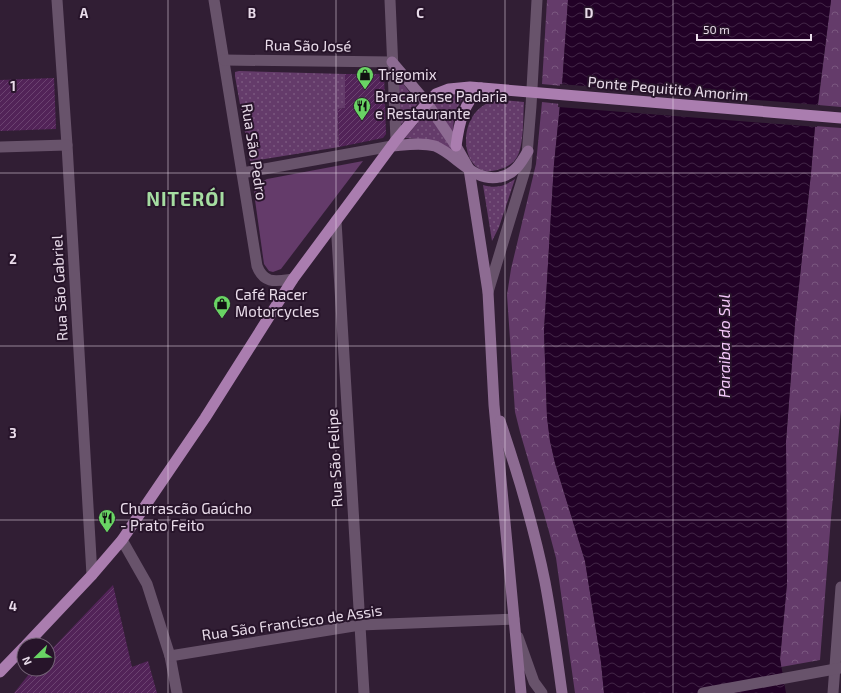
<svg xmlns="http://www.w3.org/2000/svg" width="841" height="693" font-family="'Exo 2',sans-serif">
	<defs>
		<pattern id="grass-dots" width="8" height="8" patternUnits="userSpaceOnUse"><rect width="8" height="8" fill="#643b6a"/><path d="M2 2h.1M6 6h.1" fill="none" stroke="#7a577f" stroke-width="1.8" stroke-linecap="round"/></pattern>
		<pattern id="forest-crowns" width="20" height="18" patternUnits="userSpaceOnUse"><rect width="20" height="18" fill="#643b6a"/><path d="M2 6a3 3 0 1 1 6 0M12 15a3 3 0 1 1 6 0" fill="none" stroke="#7a577f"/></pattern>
		<pattern id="water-waves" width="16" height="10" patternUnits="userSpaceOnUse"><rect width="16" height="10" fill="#220127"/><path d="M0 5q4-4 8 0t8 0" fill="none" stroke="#422546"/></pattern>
		<pattern id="building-hatch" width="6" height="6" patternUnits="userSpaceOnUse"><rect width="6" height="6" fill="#522358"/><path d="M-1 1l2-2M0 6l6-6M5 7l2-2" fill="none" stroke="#6b4270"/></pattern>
	</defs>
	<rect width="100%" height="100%" fill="#311e34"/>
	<g fill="url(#grass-dots)">
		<path d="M239,71L345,74V108L338,109L339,147L253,161H250L235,76V72Z"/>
		<path d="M397,76L418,103L400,126Z"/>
		<path d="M469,91C457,103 453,116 453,134L432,104L444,96Z"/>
		<path d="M501,100L524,102C523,116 524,146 517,157C514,163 507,167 500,169C457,185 452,103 501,100Z"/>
		<path d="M427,112L456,153L429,140L405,138Z"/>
		<path d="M515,179L499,227L492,241L483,185C495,189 505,186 515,179Z"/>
	</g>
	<g fill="url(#forest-crowns)">
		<path d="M547,0H568L562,86L542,84Z"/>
		<path d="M831,0H841V107L818,105Z"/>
		<path d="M542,102L560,104L554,164L544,331L547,417L550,441L555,463L585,561L601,662L604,693H575L556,558L548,528L520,432L515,412L507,295L511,269L536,164Z"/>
		<path d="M815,126L841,128V410L831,518L820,660L781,667L780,659L787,583L786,441L795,323L811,173Z"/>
	</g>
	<path fill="#643b6a" d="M363,161L281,269L273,272L269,271L264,264L254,193C255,185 260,182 267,179Z"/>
	<path fill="url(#water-waves)" d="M568,0H831L815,126L811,173L795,323L786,441L787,583L780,659L786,693H604L601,662L585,561L555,463L550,441L547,417L544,331L554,164L562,86Z"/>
	<path fill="#311e34" d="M560,84L820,105L817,127L558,107Z"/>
	<g fill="url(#building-hatch)">
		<path d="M345,74H384L386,134L383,138L339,147L338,109L345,108Z"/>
		<path d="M54,78L56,129L0,131V80Z"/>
		<path d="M113,585L132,667L148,661L157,693H14L33,669H48V653Z"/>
	</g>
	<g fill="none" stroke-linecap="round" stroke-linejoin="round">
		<g stroke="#68536b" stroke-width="11">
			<path d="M57,0L67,145L92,575"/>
			<path d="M214,0L257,266C264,285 277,281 293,279"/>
			<path d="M390,0L396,140"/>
			<path d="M224,60L392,62"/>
			<path d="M0,147L67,145"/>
			<path d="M242,173L392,146"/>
			<path d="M336,221L364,693"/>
			<path d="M488,292L526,167L531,106L537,0"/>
			<path d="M122,540L147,584L170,656L177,693"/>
			<path d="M170,656L360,625L514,619"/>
			<path d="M833,693L841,587"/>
		</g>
		<g stroke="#68536b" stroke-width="11">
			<path d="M518,637L534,682L542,693"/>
			<path d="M703,693L841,668"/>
		</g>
		<g stroke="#8d6b92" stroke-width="11">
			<path d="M392,62L427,103L456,146L469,169L488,292L494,405L521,693"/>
			<path d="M392,146C405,145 421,142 435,146C457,155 474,183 500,177C515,174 521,163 528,151"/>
			<path d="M500,421C518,474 534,527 545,582C552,619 557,656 562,693"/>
		</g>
		<g stroke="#aa7daf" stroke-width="11">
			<path d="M456,146C459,124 463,103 481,88"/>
			<path d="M26,645L92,575L122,540L205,418L293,279L396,140L427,103L436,94L449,89L470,87L841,118"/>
			<path d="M0,672L24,647"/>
		</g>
	</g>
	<path fill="none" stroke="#e9dcea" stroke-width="1" stroke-opacity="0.55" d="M168,0V693M336,0V693M505,0V693M673,0V693M0,173H841M0,346H841M0,520H841"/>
	<defs>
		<symbol id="shop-pin" viewBox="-11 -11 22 30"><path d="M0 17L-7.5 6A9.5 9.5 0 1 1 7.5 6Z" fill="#69d464" stroke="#27142a"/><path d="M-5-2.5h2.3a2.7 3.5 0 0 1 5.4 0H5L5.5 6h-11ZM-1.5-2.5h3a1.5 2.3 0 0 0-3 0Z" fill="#111"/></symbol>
		<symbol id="restaurant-pin" viewBox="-11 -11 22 30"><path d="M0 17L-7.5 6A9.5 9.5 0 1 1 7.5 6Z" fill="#69d464" stroke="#27142a"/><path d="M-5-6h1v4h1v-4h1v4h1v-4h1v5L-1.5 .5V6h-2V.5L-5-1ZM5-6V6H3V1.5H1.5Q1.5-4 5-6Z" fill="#111"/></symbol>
	</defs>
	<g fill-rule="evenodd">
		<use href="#shop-pin" x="355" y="65" width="20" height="27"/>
		<use href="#restaurant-pin" x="352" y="96" width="20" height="27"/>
		<use href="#shop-pin" x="212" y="294" width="20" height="27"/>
		<use href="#restaurant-pin" x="97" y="508" width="20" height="27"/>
	</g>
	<g text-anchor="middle" stroke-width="4" stroke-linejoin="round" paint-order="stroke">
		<g font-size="15" fill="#e9dcea" stroke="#27142a">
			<text transform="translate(308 46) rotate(1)" y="5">Rua São José</text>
			<text transform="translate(668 89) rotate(5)" y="5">Ponte Pequitito Amorim</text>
			<text transform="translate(254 152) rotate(81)" y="5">Rua São Pedro</text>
			<text transform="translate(60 288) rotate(-93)" y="5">Rua São Gabriel</text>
			<text transform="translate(335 458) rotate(-93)" y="5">Rua São Felipe</text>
			<text transform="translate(292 623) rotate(-8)" y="5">Rua São Francisco de Assis</text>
		</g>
		<g font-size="15" fill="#e9dcea" stroke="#27142a" text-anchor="start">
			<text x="378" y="80">Trigomix</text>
			<text x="375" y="102">Bracarense Padaria<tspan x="375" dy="17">e Restaurante</tspan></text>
			<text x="235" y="300">Café Racer<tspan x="235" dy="17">Motorcycles</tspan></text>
			<text x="120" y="514">Churrascão Gaúcho<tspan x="120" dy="17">- Prato Feito</tspan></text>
		</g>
		<g font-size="16" font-style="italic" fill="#f4c8f9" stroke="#27142a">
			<text transform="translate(724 346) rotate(-90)" y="6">Paraiba do Sul</text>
		</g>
		<g font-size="19" font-weight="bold" letter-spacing="1" fill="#a5dca1" stroke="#27142a">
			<text x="186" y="206">NITERÓI</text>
		</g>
	</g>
	<g font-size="13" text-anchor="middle" font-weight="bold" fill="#e9dcea" stroke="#27142a" stroke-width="4" stroke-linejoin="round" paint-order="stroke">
		<text x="84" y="18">A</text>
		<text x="252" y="18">B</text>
		<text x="420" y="18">C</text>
		<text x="589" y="18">D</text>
		<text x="13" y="91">1</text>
		<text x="13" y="264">2</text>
		<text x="13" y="438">3</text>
		<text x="13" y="611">4</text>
	</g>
	<g transform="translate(36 657) rotate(247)"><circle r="19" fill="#27142a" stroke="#756477"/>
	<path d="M0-3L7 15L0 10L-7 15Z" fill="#69d464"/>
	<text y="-6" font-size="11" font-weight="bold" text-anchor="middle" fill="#e9dcea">N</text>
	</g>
	<path d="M697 34v6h114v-6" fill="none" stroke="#e9dcea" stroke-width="2"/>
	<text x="703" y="34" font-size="12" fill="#e9dcea" stroke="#27142a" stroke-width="3" paint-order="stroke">50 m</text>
</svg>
